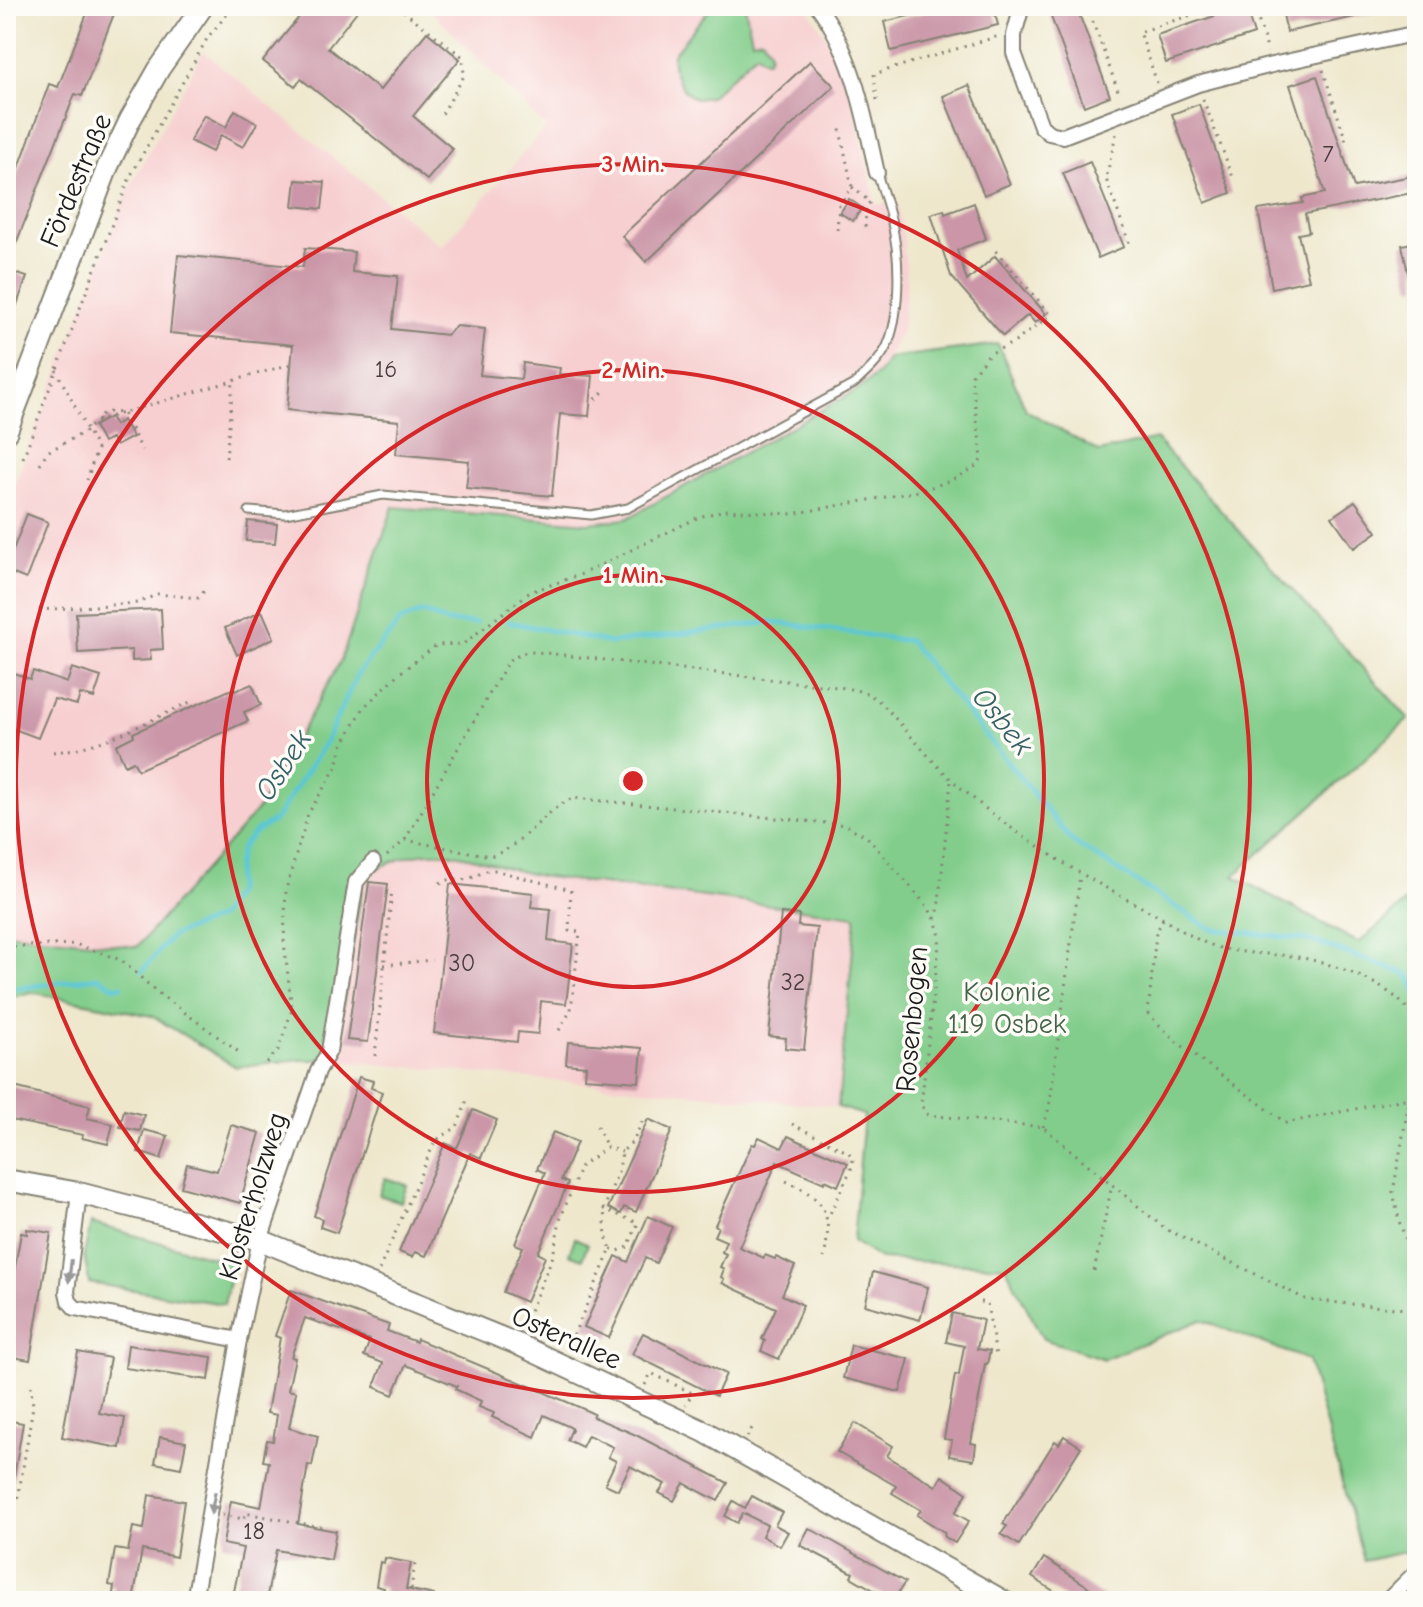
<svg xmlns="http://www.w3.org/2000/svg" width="1423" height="1607" font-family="'Comic Neue',sans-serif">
	<rect width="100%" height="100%" fill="#fdfcf7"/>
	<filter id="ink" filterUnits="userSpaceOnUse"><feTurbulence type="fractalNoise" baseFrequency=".0125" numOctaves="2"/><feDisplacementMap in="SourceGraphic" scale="16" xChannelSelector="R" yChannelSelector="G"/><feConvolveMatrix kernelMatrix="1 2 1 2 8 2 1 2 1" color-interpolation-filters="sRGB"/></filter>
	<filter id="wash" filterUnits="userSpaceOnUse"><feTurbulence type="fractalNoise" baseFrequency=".006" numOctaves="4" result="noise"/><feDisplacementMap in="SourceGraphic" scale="32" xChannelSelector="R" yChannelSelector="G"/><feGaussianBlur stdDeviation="1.8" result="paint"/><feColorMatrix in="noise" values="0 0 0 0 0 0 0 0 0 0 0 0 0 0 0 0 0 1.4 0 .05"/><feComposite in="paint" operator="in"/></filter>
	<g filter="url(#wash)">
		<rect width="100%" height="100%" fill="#eee7cc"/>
		<g fill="#f7cfd0">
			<path d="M426,6H806L831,44L850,90L876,205L897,201L903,233L907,283L902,331L879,373L859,389L626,519L588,523L393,507L341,660L259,808L136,947L6,933V506L126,195L203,51L442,247L546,127Z"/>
			<path d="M431,851L477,858L496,867L539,876L856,916L838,1107L334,1060L364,876L390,861Z"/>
		</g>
		<g fill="#82cd8b" stroke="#4f7454" stroke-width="2">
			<path d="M712,6H745L752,40L762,38C767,45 774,54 766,61L756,53L710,97L696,99C680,92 671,71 673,54Z"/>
			<path d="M998,344L1026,410L1099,452L1156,439L1409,719L1234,876L1359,943L1417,892V1549L1364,1561L1308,1360L1201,1320L1104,1359L1043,1339L1005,1266L880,1259L853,1241L864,1115L838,1107L856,916L539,876C465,860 438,833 364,876L334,1060H295L236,1067L152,1016L31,992L6,999V933L137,947L259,808L341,660L393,507L588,523L626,519L859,389L879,373L889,358Z"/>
			<path d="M385,1178L407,1185L401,1202L379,1195Z"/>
			<path d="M91,1223L233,1263L224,1304L89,1283L84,1254Z"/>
			<path d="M575,1238L588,1244L582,1259L569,1254Z"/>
		</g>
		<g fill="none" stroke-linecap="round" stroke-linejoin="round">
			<g stroke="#5cc7d4" stroke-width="5">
				<path d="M509,622L611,643L772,622L909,641L1072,841L1211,929L1309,940L1409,975L1417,994"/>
				<path d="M143,970L172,936L220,917L236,891L237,864L242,847L255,832L275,820L325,743L358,673L401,620L423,612L447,622L476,623"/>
				<path d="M6,990L98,977L115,987L122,986"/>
			</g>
		</g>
		<g id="blocks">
			<g fill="#cb97a8">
				<path d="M90,6H117L82,96L75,94L6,269V204L49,84L58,87Z"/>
				<path d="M308,6H361L328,48L380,90L427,32L460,59L413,116L453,149L427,180L301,79L295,86L263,61Z"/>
				<path d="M950,6H993L998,25L891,51L884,22Z"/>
				<path d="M1047,6H1076L1110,96L1084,106Z"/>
				<path d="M1245,6L1254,34L1166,63L1157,35Z"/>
				<path d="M1281,6H1376L1377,12L1287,32Z"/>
				<path d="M810,61L834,86L646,262L622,236Z"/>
				<path d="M1317,76L1354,187L1417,175V192L1305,214L1309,232L1298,234L1309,280L1272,288L1258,210L1303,203L1302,198L1325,193L1290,85Z"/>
				<path d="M969,85L1010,184L984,195L943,96Z"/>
				<path d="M1199,104L1231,193L1205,203L1172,114Z"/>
				<path d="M235,110L257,123L243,147L221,135L212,152L190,141L204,115L226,127Z"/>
				<path d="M1090,162L1124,247L1098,258L1063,173Z"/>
				<path d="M296,180L325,182L322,209L293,206Z"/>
				<path d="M849,199L862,208L853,221L840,213Z"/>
				<path d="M974,203L986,239L957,250L967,281L995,256L1046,314L1035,323L1028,315L1003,336L951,276L931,214L944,210L945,214Z"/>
				<path d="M1417,242V286L1411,287L1402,245Z"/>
				<path d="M305,248L354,252L352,272L398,276L392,329L447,335L456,326L485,329L480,375L521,379L523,363L560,368L559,374L593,376L589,416L560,414L552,496L466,488L469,461L396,454L399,421L287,410L293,345L170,333L178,255L303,267Z"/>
				<path d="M6,270L27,277L8,329H6Z"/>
				<path d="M110,417L115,425L123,420L133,437L116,446L112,438L103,443L94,426Z"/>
				<path d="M1355,501L1377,532L1354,548L1332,517Z"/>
				<path d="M27,514L48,522L26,579L6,571V568Z"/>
				<path d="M248,521L277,524L275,543L246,541Z"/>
				<path d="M161,609L163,649L150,650L151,660L132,661V650L78,653L76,613Z"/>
				<path d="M262,611L274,638L237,655L225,628Z"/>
				<path d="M72,668L101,677L94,698L80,694L77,705L54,699L38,738L6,726V670L30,679L33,671L67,683Z"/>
				<path d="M252,684L261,705L244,712L248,721L138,770L133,761L125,765L116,745L134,736L133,733L234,688L235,691Z"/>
				<path d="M369,882L388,884L368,1042L347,1040Z"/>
				<path d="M450,884L533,893L531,907L551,909L548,941L573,944L566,1004L541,1001L538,1034L518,1032L517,1042L434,1033Z"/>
				<path d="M781,913L799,915L798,926L817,928L804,1050L785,1048L786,1038L769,1036Z"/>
				<path d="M568,1042L642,1048L639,1082L585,1078L586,1066L566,1064Z"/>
				<path d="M359,1077L373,1081L371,1088L382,1092L337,1233L320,1227L322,1219L314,1216Z"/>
				<path d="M6,1085L90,1106L87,1118L113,1124L108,1144L82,1138L83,1135L6,1119Z"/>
				<path d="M124,1110L144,1115L140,1131L120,1127Z"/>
				<path d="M473,1110L497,1120L481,1158L470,1153L426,1256L415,1252L412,1257L399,1252L445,1143L457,1148Z"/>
				<path d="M648,1119L672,1130L636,1212L624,1207L621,1214L608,1208Z"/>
				<path d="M231,1125L260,1133L240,1203L181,1187L187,1164L217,1171Z"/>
				<path d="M144,1130L168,1136L161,1159L138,1152Z"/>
				<path d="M553,1132L577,1142L561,1180L568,1183L538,1253L545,1257L526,1302L503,1292L523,1247L515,1244L545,1173L537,1169Z"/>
				<path d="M788,1136L848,1163L838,1186L825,1180L824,1183L777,1162L739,1247L764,1258L765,1255L775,1259L776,1257L795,1266L782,1295L803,1305L779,1359L761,1351L765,1341L762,1339L776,1308L722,1283L724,1279L721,1277L724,1269L720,1267L726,1254L722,1252L726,1241L714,1236L718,1227L715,1225L752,1144L755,1145L759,1137L782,1148Z"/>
				<path d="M648,1216L672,1227L656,1263L645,1258L609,1338L584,1327L616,1256L628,1262Z"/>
				<path d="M27,1229L51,1233L30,1360L6,1356V1318L21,1233L27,1234Z"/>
				<path d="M873,1272L928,1287L920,1320L865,1305Z"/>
				<path d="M291,1290L389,1325L387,1331L416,1342L417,1339L579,1407L594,1414L593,1417L636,1435L728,1483L718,1501L684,1483L674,1501L659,1493L665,1484L630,1466L618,1490L605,1484L616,1461L608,1457L613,1447L588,1435L582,1447L567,1440L572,1429L570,1427L544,1415L535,1437L492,1417L494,1413L479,1407L481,1401L455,1389L457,1386L406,1365L393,1395L374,1387L383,1363L364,1356L370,1340L305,1318L291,1357L295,1358L288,1390L296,1392L289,1428L318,1436L312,1466L308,1465L298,1524L336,1531L331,1560L276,1550L266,1601H232L243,1548L223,1544L228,1515L231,1501L261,1507L269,1462L263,1461L267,1440L273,1441L277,1415L267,1413L280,1338L275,1336Z"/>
				<path d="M952,1313L983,1320L977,1349L990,1351L987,1364H985L971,1443L976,1444L974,1460L949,1456L952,1440L944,1439L955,1375H959L964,1346L946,1342Z"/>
				<path d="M643,1333L726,1374L716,1396L632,1354Z"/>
				<path d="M128,1345L212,1357L209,1380L125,1368Z"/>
				<path d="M851,1345L909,1359L900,1392L843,1378Z"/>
				<path d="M78,1352L110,1358L99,1413L125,1418L120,1448L62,1437Z"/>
				<path d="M6,1420L23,1423L13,1482L6,1481Z"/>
				<path d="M855,1423L893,1446L887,1456L936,1486L942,1476L967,1493L955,1513L969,1521L955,1543L945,1537L944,1532L917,1515L921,1510L892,1493L896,1486L837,1452Z"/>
				<path d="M1064,1436L1081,1447L1019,1545L1001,1534L1007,1526L1003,1524L1055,1441L1059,1444Z"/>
				<path d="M160,1437L186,1442L181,1468L155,1463Z"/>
				<path d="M149,1495L184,1501L176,1557L142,1550L133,1601H112L114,1586L109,1585L115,1549L128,1551L133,1527L144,1529Z"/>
				<path d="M752,1496L782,1512L775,1525L788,1532L780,1546L762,1536L767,1525L743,1513L737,1523L725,1516L733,1501L745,1508Z"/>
				<path d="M809,1528L905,1582L893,1601L851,1577L853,1573L800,1545Z"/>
				<path d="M385,1558L411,1563L406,1589L434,1595L433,1601H382L384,1588L376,1586L380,1562L384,1563Z"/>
				<path d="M1044,1558L1084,1584L1109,1601H1069L1032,1577Z"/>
			</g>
		</g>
	</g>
	<g filter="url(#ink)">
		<use href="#blocks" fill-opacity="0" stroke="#858274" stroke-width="2"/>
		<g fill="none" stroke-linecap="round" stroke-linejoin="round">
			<defs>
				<path id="lane" d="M249,511L285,514L383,495L591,515L628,508L854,384C866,373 880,361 887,346C900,317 900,264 894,234C891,213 883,193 877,173"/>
				<g id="street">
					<path d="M818,6C854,55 864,115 877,173"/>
					<path d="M1022,6L1014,35V53L1041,126L1049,133L1063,136L1198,84L1272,65L1417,33"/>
					<path d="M79,1193L67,1292L69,1301L75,1308L239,1340"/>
					<path d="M194,1601L239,1340L260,1240L318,1071L329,1051L356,882L373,862"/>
					<path d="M1387,1601L1417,1571"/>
				</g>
				<g id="secondary">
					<path d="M6,433L108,166L130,120L159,69L203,6"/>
					<path d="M6,1180L79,1193L260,1240L517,1344L705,1432L1003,1601"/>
				</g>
			</defs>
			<use href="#lane" stroke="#858274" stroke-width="11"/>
			<use href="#street" stroke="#858274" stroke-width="18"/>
			<use href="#secondary" stroke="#858274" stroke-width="24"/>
			<g stroke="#858274" stroke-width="3" stroke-dasharray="2 6" stroke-linecap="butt">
				<path d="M397,6L463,57L464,76L441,116"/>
				<path d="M1087,6L1120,96"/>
				<path d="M1254,6L1268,52"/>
				<path d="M901,9L911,6"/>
				<path d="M1200,12L1218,6"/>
				<path d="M1323,70L1346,141"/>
				<path d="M1157,83L1140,32L1197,13"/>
				<path d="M1203,99L1234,180"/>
				<path d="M877,100L874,74L999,36"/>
				<path d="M1116,134L1106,179L1130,245"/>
				<path d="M852,187L870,202L866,207L865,232"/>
				<path d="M837,230L839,205L852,187L839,125"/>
				<path d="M56,370L97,449L87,480"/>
				<path d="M590,405L606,389"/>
				<path d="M98,421V416L107,412L123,413L142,450"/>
				<path d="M23,458L130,177L208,37L234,6"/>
				<path d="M226,458L233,382"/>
				<path d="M40,464L47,452L87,431L91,426L102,419L291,364"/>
				<path d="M39,610L138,603L158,594L198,598L205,590"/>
				<path d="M53,752C102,748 146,722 190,702"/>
				<path d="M405,840L509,660L526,652H537L846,688L864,692L877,699C903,725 925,755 951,779C1011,834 1081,876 1153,913C1173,924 1195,941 1217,947C1248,956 1281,952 1312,960C1345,968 1405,990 1417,1025"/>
				<path d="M387,856L405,840L490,856C523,848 542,811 573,798L846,825L867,837L927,906L935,919L940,936L921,1105L928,1115L1043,1127L1164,1228L1307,1300L1417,1310"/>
				<path d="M440,883C454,876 457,882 468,879C479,876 482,870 494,870L571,890L569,931L580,932L571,1010L558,1032"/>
				<path d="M935,919L938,911L951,780"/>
				<path d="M1163,919L1156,933L1148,1014L1177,1042L1286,1123L1409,1098"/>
				<path d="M6,947L75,944L121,960L158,993L240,1053"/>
				<path d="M384,965L432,960"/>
				<path d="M375,1056L392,889"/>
				<path d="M1417,1057L1393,1192L1400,1224L1410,1250L1417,1257"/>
				<path d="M267,1063L278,1050L292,1010L284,942L286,889L308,814L337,766L342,746L364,707L401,672L437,645L463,644L530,592L582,574L699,517L725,510L792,514L919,491L950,481L978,465L982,458L971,376L989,354L1015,342L1051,315L992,247"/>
				<path d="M792,1124L849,1153L853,1159L852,1167L828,1218"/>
				<path d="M597,1126L607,1147"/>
				<path d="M1043,1127L1049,1108L1080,875"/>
				<path d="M786,1181C826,1199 833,1214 824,1258"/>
				<path d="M611,1249L618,1251L628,1247L638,1223L604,1209L619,1169L622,1152L634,1140L643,1119"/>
				<path d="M379,1270L435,1141L457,1127L467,1100"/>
				<path d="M1094,1271L1112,1185"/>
				<path d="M980,1302L987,1303L996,1356"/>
				<path d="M524,1325L553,1256L560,1220L581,1166L607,1147L622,1152"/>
				<path d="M567,1350L611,1249L606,1236L604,1209"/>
				<path d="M645,1385L651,1373L692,1393L686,1405"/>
				<path d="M747,1437L753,1426"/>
				<path d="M18,1498L33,1406L31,1386"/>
				<path d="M222,1515L244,1519L245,1513L327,1528"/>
				<path d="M415,1564L411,1588L417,1589L415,1601"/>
				<path d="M1044,1601L1046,1598"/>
			</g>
			<use href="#lane" stroke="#fff" stroke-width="7"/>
			<use href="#street" stroke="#fff" stroke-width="14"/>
			<use href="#secondary" stroke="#fff" stroke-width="20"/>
		</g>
		<defs><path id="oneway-solid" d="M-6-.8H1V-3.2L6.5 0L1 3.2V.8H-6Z" transform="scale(2)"/></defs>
		<g fill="#999">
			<use href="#oneway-solid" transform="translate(70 1271) rotate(97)"/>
			<use href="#oneway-solid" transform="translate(213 1503) rotate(101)"/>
		</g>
	</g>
	<g fill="none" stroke="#d62828" stroke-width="4">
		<circle cx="633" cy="781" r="206"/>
		<circle cx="633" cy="781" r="411"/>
		<circle cx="633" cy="781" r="617"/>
	</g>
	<g text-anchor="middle" stroke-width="7" stroke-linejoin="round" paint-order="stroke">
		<g font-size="24" fill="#483b3f">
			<text x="1328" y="162">7</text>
			<text x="386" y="377">16</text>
			<text x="462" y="971">30</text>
			<text x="793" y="990">32</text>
			<text x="254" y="1539">18</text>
		</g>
		<g font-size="28" fill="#1c1c1c" stroke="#fdfcf7">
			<text transform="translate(75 180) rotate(-67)" y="10">Fördestraße</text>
			<text transform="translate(911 1019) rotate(-85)" y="10">Rosenbogen</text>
			<text transform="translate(252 1196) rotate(-73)" y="10">Klosterholzweg</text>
			<text transform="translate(567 1337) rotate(24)" y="10">Osterallee</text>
		</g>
		<g font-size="28" fill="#456348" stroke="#fdfcf7">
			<text x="1007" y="1001">Kolonie<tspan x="1007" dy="32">119 Osbek</tspan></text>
		</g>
		<g font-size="30" font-style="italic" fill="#366066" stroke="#fdfcf7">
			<text transform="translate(1003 721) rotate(51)" y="10">Osbek</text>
			<text transform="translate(283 765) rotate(-57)" y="10">Osbek</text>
		</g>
	</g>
	<circle cx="633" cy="781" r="12" fill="#d62828" stroke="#fdfcf7" stroke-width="4"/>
	<g font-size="24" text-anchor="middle" font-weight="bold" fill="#d62828" stroke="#fdfcf7" stroke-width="7" stroke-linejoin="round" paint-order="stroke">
		<text x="633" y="172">3 Min.</text>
		<text x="633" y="378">2 Min.</text>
		<text x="633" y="583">1 Min.</text>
	</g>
	<rect width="1423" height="1607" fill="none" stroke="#fdfcf7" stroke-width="32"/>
</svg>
